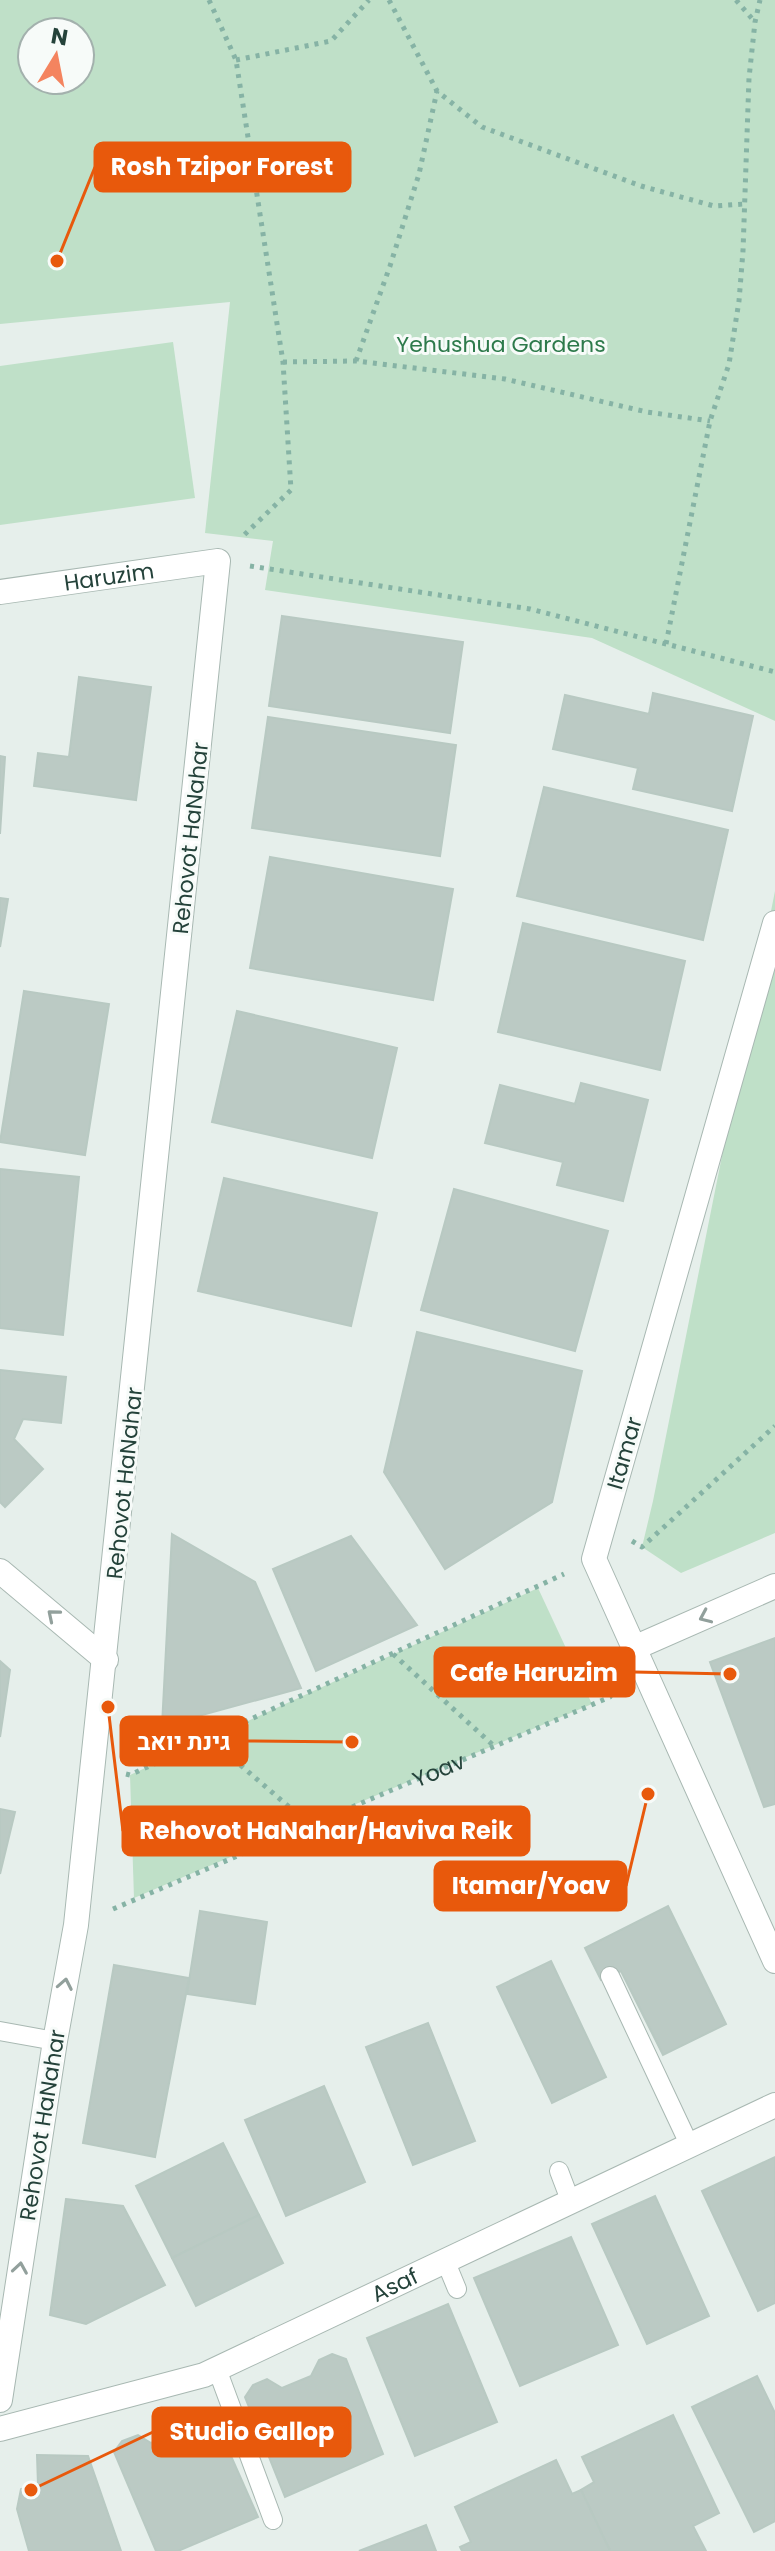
<svg xmlns="http://www.w3.org/2000/svg" width="775" height="2551" font-family="Poppins,Heebo,sans-serif">
	<rect width="100%" height="100%" fill="#e6efeb"/>
	<g fill="#bfe0c8" fill-rule="evenodd">
		<path d="M0,0H775V721L592,638L265,590L273,541L205,533L230,302L0,324ZM32,32H80V80H32Z"/>
		<path d="M173,342L195,498L0,525V366Z"/>
		<path d="M775,891V1533L681,1573L642,1547L653,1501Z"/>
		<path d="M538,1588L592,1704L134,1898L130,1775Z"/>
	</g>
	<g fill="#bbcac4" stroke="#b8c9c2" stroke-width="2">
		<path d="M282,616L463,642L450,733L269,706Z"/>
		<path d="M79,677L151,687L136,800L34,786L38,753L69,757Z"/>
		<path d="M653,693L753,716L732,811L633,789L638,768L553,749L565,695L649,714Z"/>
		<path d="M268,717L456,745L440,856L252,828Z"/>
		<path d="M0,756L5,757L0,834Z"/>
		<path d="M544,787L728,830L703,940L517,896Z"/>
		<path d="M270,857L453,889L433,1000L250,968Z"/>
		<path d="M0,898L8,899L0,947Z"/>
		<path d="M523,923L685,961L660,1070L498,1032Z"/>
		<path d="M24,991L109,1004L85,1155L0,1142Z"/>
		<path d="M237,1011L397,1048L372,1158L212,1122Z"/>
		<path d="M581,1083L648,1100L623,1201L557,1185L563,1162L485,1143L500,1085L575,1104Z"/>
		<path d="M0,1169L79,1177L63,1335L0,1328Z"/>
		<path d="M224,1178L377,1213L351,1326L198,1291Z"/>
		<path d="M454,1189L608,1231L575,1351L421,1310Z"/>
		<path d="M417,1332L582,1371L552,1502L445,1569L384,1472Z"/>
		<path d="M0,1370L66,1377L61,1423L23,1419L14,1439L43,1469L5,1507L0,1502Z"/>
		<path d="M172,1534L255,1582L301,1688L162,1726Z"/>
		<path d="M351,1536L417,1625L316,1671L273,1569Z"/>
		<path d="M775,1638V1804L764,1807L710,1662Z"/>
		<path d="M0,1661L10,1670L0,1737Z"/>
		<path d="M0,1809L15,1812L0,1874Z"/>
		<path d="M668,1906L726,2024L663,2055L621,1971L601,1980L585,1948Z"/>
		<path d="M200,1911L267,1922L255,2004L187,1994Z"/>
		<path d="M551,1961L606,2077L552,2103L497,1987Z"/>
		<path d="M114,1965L189,1978L155,2157L83,2143Z"/>
		<path d="M428,2023L475,2141L413,2165L366,2047Z"/>
		<path d="M324,2086L365,2182L286,2216L245,2120Z"/>
		<path d="M223,2143L259,2215L172,2258L136,2186Z"/>
		<path d="M775,2157V2303L758,2311L702,2191Z"/>
		<path d="M655,2196L709,2316L647,2344L592,2224Z"/>
		<path d="M66,2199L123,2206L165,2285L86,2324L50,2315Z"/>
		<path d="M259,2215L283,2263L196,2306L172,2258Z"/>
		<path d="M571,2237L618,2345L520,2386L474,2278Z"/>
		<path d="M448,2304L497,2422L415,2456L367,2338Z"/>
		<path d="M332,2354L346,2359L383,2454L285,2497L245,2397L253,2385L267,2379L282,2388L311,2376L319,2360Z"/>
		<path d="M757,2376L775,2413V2521L754,2532L692,2407Z"/>
		<path d="M200,2410L212,2413L258,2517L178,2551H156L114,2452L122,2441L138,2435L151,2443L181,2429L187,2416Z"/>
		<path d="M673,2415L719,2513L693,2526L706,2551H610L581,2490L594,2482L582,2457Z"/>
		<path d="M37,2455L88,2456L121,2551H29L17,2509L21,2489L38,2485Z"/>
		<path d="M556,2460L572,2494L581,2490L610,2551H462L460,2547L471,2542L455,2507Z"/>
		<path d="M426,2525L436,2551H359Z"/>
	</g>
	<g fill="none" stroke-linecap="round" stroke-linejoin="round">
		<defs>
			<g id="lane">
				<path d="M610,1976L689,2144"/>
				<path d="M0,2031L55,2041"/>
				<path d="M559,2171L570,2200"/>
				<path d="M445,2260L457,2289"/>
				<path d="M217,2369L273,2520"/>
			</g>
			<g id="street">
				<path id="s2" d="M0,592L218,561L76,1925L55,2041L0,2400"/>
				<path d="M775,923L594,1559L775,1961"/>
				<path d="M0,1571L106,1660"/>
				<path d="M634,1648L775,1586"/>
				<path id="s3" d="M0,2429L204,2375L775,2105"/>
			</g>
		</defs>
		<use href="#lane" stroke="#a8b8b2" stroke-width="20"/>
		<use href="#street" stroke="#a8b8b2" stroke-width="26"/>
		<g stroke="#86b3a5" stroke-width="5" stroke-dasharray="4 6" stroke-linecap="butt">
			<path d="M209,0L236,60L283,362L291,490L242,537"/>
			<path d="M389,0L437,91L482,127L641,186L714,206L744,204"/>
			<path d="M736,0L754,21"/>
			<path d="M236,60L331,41L369,0"/>
			<path d="M356,361L390,266L419,174L437,91"/>
			<path d="M283,362L356,361L505,379L647,412L710,421"/>
			<path d="M250,566L530,609L775,672"/>
			<path d="M666,644L710,421L729,364L739,301L743,251L749,78L755,22L760,0"/>
			<path d="M632,1541L642,1547L775,1426"/>
			<path d="M393,1654L494,1746"/>
			<path d="M210,1739L309,1824"/>
			<path d="M126,1774L130,1775L564,1574"/>
			<path id="s1" d="M113,1909L610,1697L614,1689"/>
		</g>
		<use href="#lane" stroke="#fff" stroke-width="18"/>
		<use href="#street" stroke="#fff" stroke-width="24"/>
	</g>
	<defs><path id="oneway-chevron" d="M-2-3.5L2.5 0L-2 3.5" fill="none" stroke-width="1.6" stroke-linecap="round" stroke-linejoin="round" transform="scale(2)"/></defs>
	<g stroke="#92a09c">
		<use href="#oneway-chevron" transform="translate(53 1615) rotate(-140)"/>
		<use href="#oneway-chevron" transform="translate(705 1617) rotate(156)"/>
		<use href="#oneway-chevron" transform="translate(65 1984) rotate(-79)"/>
		<use href="#oneway-chevron" transform="translate(20 2268) rotate(-81)"/>
	</g>
	<g text-anchor="middle" stroke-width="6" stroke-linejoin="round" paint-order="stroke">
		<g font-size="22" fill="#2d7a4b" stroke="#f7fbf9">
			<text x="501" y="352">Yehushua Gardens</text>
		</g>
		<g font-size="22" fill="#24423a" stroke="#f7fbf9">
			<text dy="8" stroke="none"><textPath href="#s2" startOffset="110">Haruzim</textPath></text>
			<text transform="translate(190 838) rotate(-84)" y="8">Rehovot HaNahar</text>
			<text transform="translate(624 1453) rotate(-74)" y="8">Itamar</text>
			<text transform="translate(124 1483) rotate(-84)" y="8">Rehovot HaNahar</text>
			<text dy="8" stroke="none"><textPath href="#s1" startOffset="354">Yoav</textPath></text>
			<text transform="translate(42 2125) rotate(-81)" y="8">Rehovot HaNahar</text>
			<text dy="8" stroke="none"><textPath href="#s3" startOffset="422">Asaf</textPath></text>
		</g>
	</g>
	<path fill="none" stroke="#e8590c" stroke-width="3" d="M57 261L95 167M730 1674L634 1672M352 1742L247 1741M108 1707L123 1831M648 1794L626 1886M31 2490L153 2432"/>
	<g fill="#e8590c" stroke="#f7fbf9" stroke-width="3">
		<circle cx="57" cy="261" r="8"/>
		<circle cx="730" cy="1674" r="8"/>
		<circle cx="352" cy="1742" r="8"/>
		<circle cx="108" cy="1707" r="8"/>
		<circle cx="648" cy="1794" r="8"/>
		<circle cx="31" cy="2490" r="8"/>
	</g>
	<g fill="#e8590c" stroke="#e8590c" stroke-width="3">
		<rect x="95" y="143" width="255" height="48" rx="8"/>
		<rect x="435" y="1648" width="199" height="48" rx="8"/>
		<rect x="121" y="1717" width="126" height="48" rx="8"/>
		<rect x="123" y="1807" width="406" height="48" rx="8"/>
		<rect x="435" y="1862" width="191" height="48" rx="8"/>
		<rect x="153" y="2408" width="197" height="48" rx="8"/>
	</g>
	<g font-size="24" text-anchor="middle" font-weight="bold" fill="#fff">
		<text x="222" y="175">Rosh Tzipor Forest</text>
		<text x="534" y="1681">Cafe Haruzim</text>
		<text x="184" y="1750">גינת יואב</text>
		<text x="326" y="1839">Rehovot HaNahar/Haviva Reik</text>
		<text x="531" y="1894">Itamar/Yoav</text>
		<text x="252" y="2440">Studio Gallop</text>
	</g>
	<g transform="translate(56 56) rotate(10)"><circle r="38" fill="#f7fbf9" stroke="#a3b1ad" stroke-width="2"/>
	<path d="M0-6L14 30L0 20L-14 30Z" fill="#f4845f"/>
	<text y="-12" font-size="22" font-weight="bold" text-anchor="middle" fill="#24423a">N</text>
	</g>
</svg>
